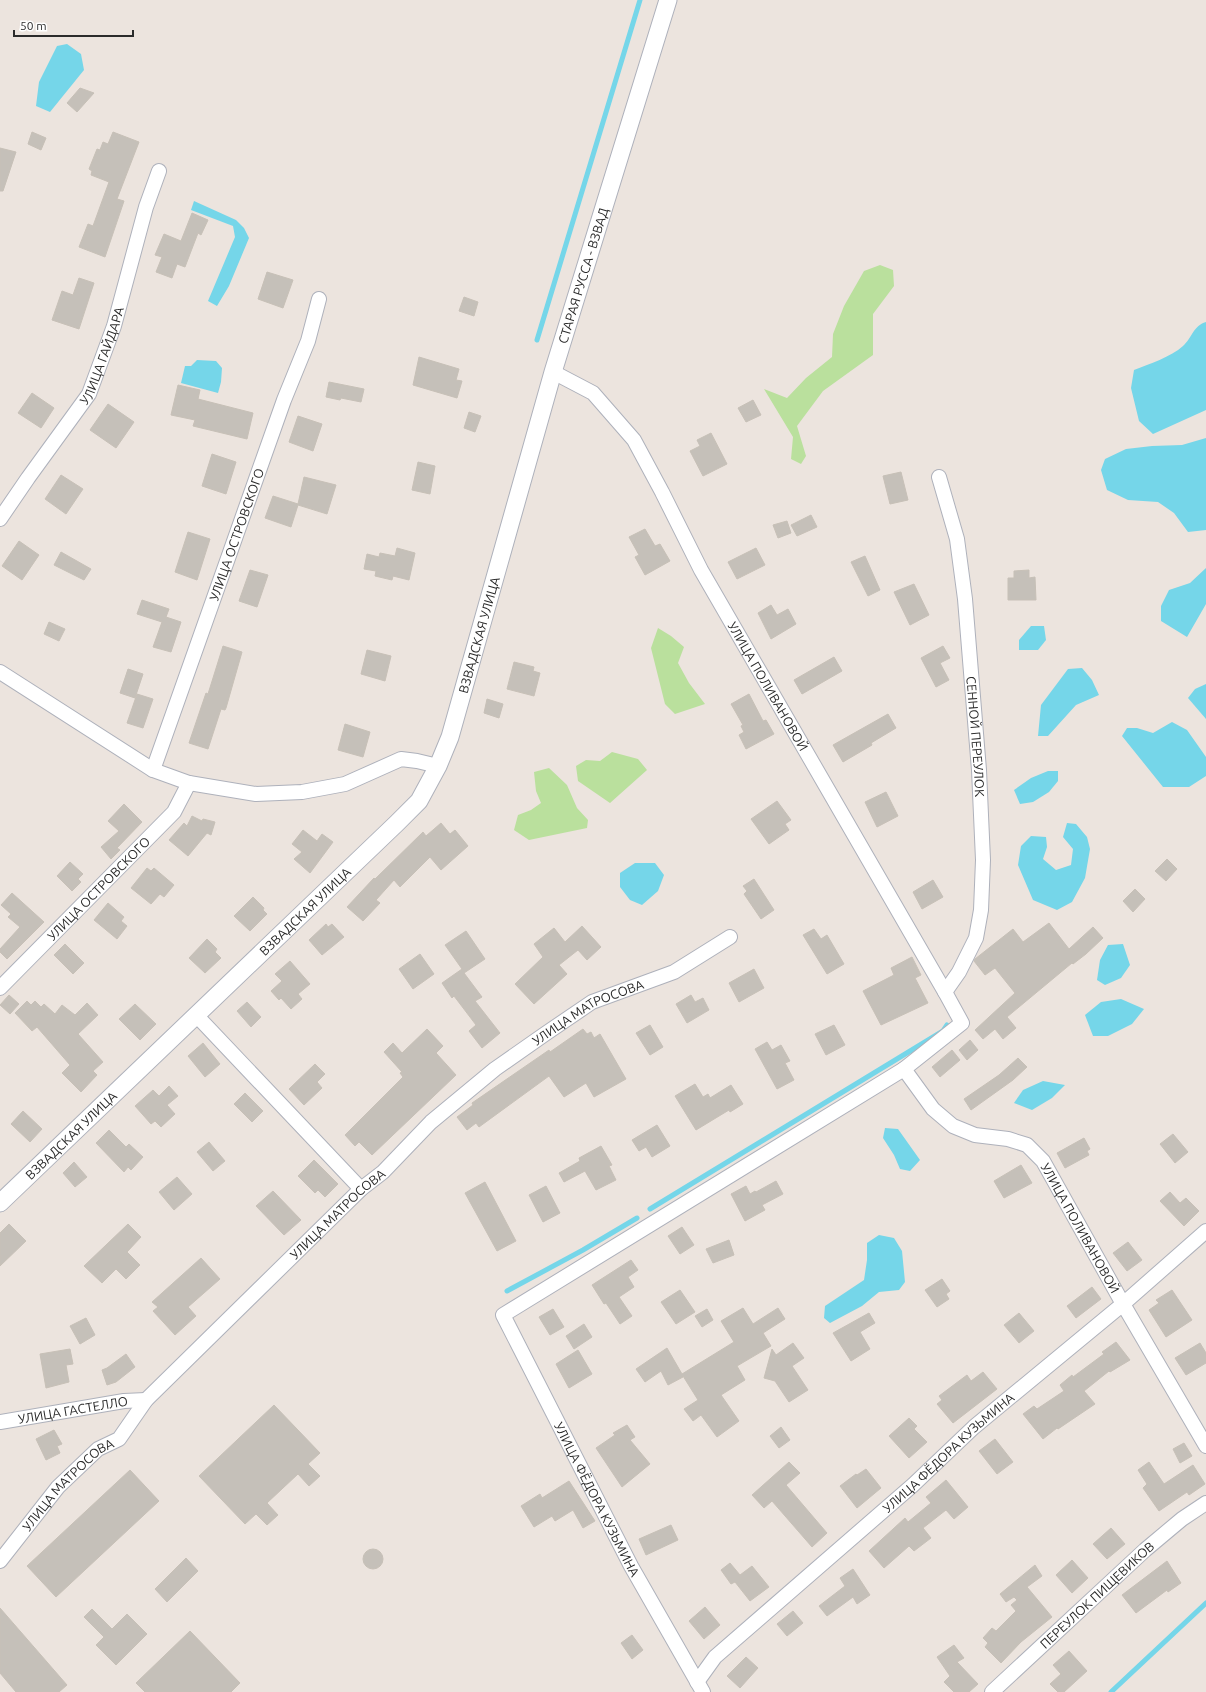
<svg xmlns="http://www.w3.org/2000/svg" width="1206" height="1692" font-family="Ubuntu,sans-serif">
	<rect width="100%" height="100%" fill="#ece4de"/>
	<g fill="#bae09d">
		<path d="M880,265L893,270L894,286L873,314V355L823,391L797,426L806,456L801,464L791,459L793,437L764,389L787,398L806,378L832,357L833,334L844,306L864,271Z"/>
		<path d="M658,628L671,636L684,647L678,663L689,683L705,704L675,714L665,704L651,648Z"/>
		<path d="M612,752L638,759L647,770L610,803L578,781L576,766L586,760L600,761Z"/>
		<path d="M549,768L567,785L577,808L588,820L587,828L529,840L514,830L518,815L531,810L541,803L536,791L534,772Z"/>
	</g>
	<g fill="#75d6e9">
		<path d="M67,44L81,54L84,70L50,112L36,106L39,82L57,46Z"/>
		<path d="M194,201L236,220L244,228L249,238L229,286L217,306L208,301L235,237L233,226L191,210Z"/>
		<path d="M1206,322V410L1153,434L1139,421L1131,388L1134,370C1149,364 1171,357 1183,346C1192,338 1193,326 1206,322Z"/>
		<path d="M197,360L216,361L222,368L221,382L218,393L181,383L185,366H191Z"/>
		<path d="M1206,438V530L1188,532L1174,513L1158,502L1128,500L1107,490L1101,470L1105,459L1126,449L1152,446L1182,445Z"/>
		<path d="M1206,568V604L1187,637L1161,621V606L1169,590L1190,583Z"/>
		<path d="M1031,626H1044L1046,640L1038,650H1019V640Z"/>
		<path d="M1082,668L1092,680L1099,695L1076,705L1048,736H1038L1041,705L1068,669Z"/>
		<path d="M1206,684V719L1188,698L1195,689Z"/>
		<path d="M1172,722L1187,730L1206,757V776L1189,787H1163L1122,736L1127,728H1137L1153,733Z"/>
		<path d="M1048,771H1058V781L1049,792L1033,802L1020,804L1014,790L1031,778Z"/>
		<path d="M1067,823L1076,824L1087,837L1090,849L1085,878L1072,902L1057,910L1033,900L1018,865L1021,846L1031,836L1046,837L1047,847L1043,859L1056,870L1071,865L1073,849L1063,837Z"/>
		<path d="M635,863H655L664,875L658,891L642,905L630,900L620,887V873Z"/>
		<path d="M1123,944L1130,965L1121,978L1105,985L1097,980L1100,960L1108,945Z"/>
		<path d="M1121,999L1144,1009L1132,1024L1108,1036H1093L1085,1015L1101,1002Z"/>
		<path d="M1043,1081L1065,1085L1052,1098L1032,1110L1014,1103L1023,1090Z"/>
		<path d="M885,1128L898,1129L920,1160L910,1171L900,1169L894,1155L883,1138Z"/>
		<path d="M879,1235L894,1238L902,1251L905,1282L899,1290L879,1292L862,1306L830,1323L824,1318L825,1306L864,1280L867,1260V1243Z"/>
	</g>
	<g fill="none" stroke-linecap="round" stroke-linejoin="round">
		<g stroke="#75d6e9" stroke-width="5">
			<path d="M537,340L640,0"/>
			<path d="M650,1209L943,1031L947,1025"/>
			<path d="M507,1291L583,1250L637,1218"/>
			<path d="M1111,1692L1206,1603"/>
		</g>
	</g>
	<g fill="#c5c0b9" stroke="#c7c0b7">
		<path d="M80,88L94,93L77,112L67,103Z"/>
		<path d="M32,132L46,138L41,150L28,144Z"/>
		<path d="M113,132L139,142L117,199L124,201L105,257L79,247L88,224L93,226L109,182L91,175L92,171L89,169L97,149L100,150L103,142L108,144Z"/>
		<path d="M0,148L16,152L3,191H0Z"/>
		<path d="M192,213L208,220L201,235L198,233L185,267L177,264L172,278L156,272L162,257L155,255L164,234L181,241Z"/>
		<path d="M267,272L293,280L283,308L258,299Z"/>
		<path d="M79,278L94,283L79,329L52,320L62,291L73,295Z"/>
		<path d="M464,297L478,302L474,316L459,311Z"/>
		<path d="M419,357L459,369L456,380L462,381L457,398L413,385Z"/>
		<path d="M329,382L364,389L361,402L341,398L340,400L326,397Z"/>
		<path d="M178,385L200,390L198,399L253,413L247,439L193,426L195,420L171,415Z"/>
		<path d="M32,393L54,408L41,428L18,413Z"/>
		<path d="M753,400L761,415L746,422L738,408Z"/>
		<path d="M108,404L134,422L116,448L90,430Z"/>
		<path d="M469,412L481,416L475,432L464,428Z"/>
		<path d="M298,416L322,424L313,451L289,442Z"/>
		<path d="M711,433L727,464L703,476L690,451L700,446L697,440Z"/>
		<path d="M212,454L236,462L226,494L202,486Z"/>
		<path d="M418,462L435,466L430,494L412,490Z"/>
		<path d="M901,472L908,500L890,504L883,476Z"/>
		<path d="M61,475L83,489L66,514L45,499Z"/>
		<path d="M304,477L336,485L327,514L298,505L291,527L265,518L273,496L298,504Z"/>
		<path d="M811,515L817,527L797,536L791,525Z"/>
		<path d="M787,521L791,533L778,538L773,525Z"/>
		<path d="M645,529L655,546L660,544L670,561L645,575L635,557L639,555L629,537Z"/>
		<path d="M188,532L210,539L197,580L175,572Z"/>
		<path d="M19,541L39,555L22,580L2,566Z"/>
		<path d="M397,548L415,553L409,580L393,576L392,580L375,576L376,571L364,569L367,554L379,557L380,553L395,556Z"/>
		<path d="M756,548L765,565L737,579L728,562Z"/>
		<path d="M61,552L91,569L84,580L54,565Z"/>
		<path d="M865,556L880,590L868,596L851,562Z"/>
		<path d="M250,570L268,575L257,607L239,601Z"/>
		<path d="M1029,570V578L1035,577L1036,600H1008V578H1014V571Z"/>
		<path d="M914,584L929,615L910,625L894,592Z"/>
		<path d="M142,600L169,609L166,617L181,622L171,652L153,647L162,622L137,614Z"/>
		<path d="M771,605L777,615L788,609L796,624L771,639L758,613Z"/>
		<path d="M49,622L65,629L59,641L44,634Z"/>
		<path d="M223,646L242,652L226,708L225,710L221,709L208,749L189,743L206,693L208,694Z"/>
		<path d="M943,646L950,658L940,663L949,680L936,687L921,658Z"/>
		<path d="M367,650L391,656L385,681L361,674Z"/>
		<path d="M834,657L842,671L802,694L794,680Z"/>
		<path d="M514,662L534,667L533,671L540,673L534,696L507,689Z"/>
		<path d="M128,669L143,674L135,698L120,693Z"/>
		<path d="M137,694L153,699L143,728L127,723Z"/>
		<path d="M749,694L763,721L766,720L774,734L746,749L739,735L744,732L741,726L743,725L731,704Z"/>
		<path d="M487,699L503,704L499,718L484,713Z"/>
		<path d="M888,714L896,728L871,743L872,745L843,762L833,745Z"/>
		<path d="M345,724L370,732L363,757L338,750Z"/>
		<path d="M886,792L898,816L877,827L865,802Z"/>
		<path d="M777,801L791,820L785,824L789,830L769,844L751,819Z"/>
		<path d="M124,804L142,822L117,848L120,850L111,859L101,847L119,831L108,821Z"/>
		<path d="M192,816L202,821L203,819L215,822L211,835L207,833L188,856L169,840L184,823L187,826Z"/>
		<path d="M441,823L450,834L455,830L468,846L441,870L430,857L400,887L394,880L376,900L380,903L363,921L347,907L374,878L375,879L423,832L426,836Z"/>
		<path d="M303,830L317,841L322,834L333,842L310,873L294,859L302,852L292,844Z"/>
		<path d="M1167,859L1177,869L1166,881L1155,871Z"/>
		<path d="M70,862L83,874L78,879L81,882L72,891L57,876Z"/>
		<path d="M147,868L151,871L154,868L174,885L164,897L160,894L151,904L131,888Z"/>
		<path d="M754,879L774,910L761,919L744,894L747,891L743,886Z"/>
		<path d="M933,880L943,897L922,909L913,892Z"/>
		<path d="M1135,889L1145,899L1133,912L1123,901Z"/>
		<path d="M12,893L44,922L7,959L0,952V949L20,927L8,917L11,914L1,905Z"/>
		<path d="M253,897L264,908L263,910L267,914L250,931L234,916Z"/>
		<path d="M108,903L124,917L121,921L127,926L117,939L94,920Z"/>
		<path d="M1049,923L1069,949L1093,927L1103,938L1086,954L1073,964L1072,963L1007,1017L1016,1028L1003,1039L995,1029L983,1039L975,1030L1015,993L995,968L985,975L974,961L975,959L1013,929L1023,942Z"/>
		<path d="M326,924L328,927L332,924L344,937L322,955L309,940Z"/>
		<path d="M582,926L601,947L587,960L578,950L559,965L567,974L534,1004L515,984L543,957L534,944L554,928L565,942Z"/>
		<path d="M814,929L821,939L827,935L844,964L827,974L803,935Z"/>
		<path d="M466,931L485,959L464,973L482,997L475,1001L500,1033L482,1048L469,1031L476,1025L454,996L452,998L442,983L462,969L445,945Z"/>
		<path d="M207,939L217,949L215,952L221,958L205,973L189,958Z"/>
		<path d="M65,944L84,963L73,974L54,955Z"/>
		<path d="M420,954L434,974L413,989L399,969Z"/>
		<path d="M912,957L921,975L915,978L928,1003L881,1025L863,991L894,975L891,968Z"/>
		<path d="M290,961L310,984L298,994L302,999L291,1009L281,998L279,1000L271,991L282,981L275,974Z"/>
		<path d="M754,969L764,988L739,1002L729,983Z"/>
		<path d="M9,995L19,1004L10,1014L0,1005Z"/>
		<path d="M691,995L695,1002L703,998L709,1010L687,1023L676,1004Z"/>
		<path d="M27,1001L31,1005L35,1001L41,1007L44,1004L55,1014L62,1005L75,1015L87,1003L98,1015L78,1034L103,1062L93,1071L97,1075L81,1092L62,1073L70,1065L37,1027L32,1031L15,1013Z"/>
		<path d="M247,1002L261,1017L251,1027L237,1011Z"/>
		<path d="M135,1004L156,1024L140,1040L119,1019Z"/>
		<path d="M650,1025L663,1047L650,1055L636,1033Z"/>
		<path d="M834,1025L845,1045L826,1055L815,1034Z"/>
		<path d="M427,1029L443,1046L436,1053L456,1075L372,1155L359,1142L355,1146L345,1135L403,1077L400,1073L402,1072L384,1052L393,1043L402,1053Z"/>
		<path d="M583,1029L587,1034L591,1032L594,1038L600,1034L626,1079L594,1097L586,1083L564,1097L549,1076L479,1127L476,1123L467,1130L457,1117L473,1105L472,1103L549,1050L550,1052Z"/>
		<path d="M970,1040L978,1050L967,1060L959,1050Z"/>
		<path d="M767,1042L772,1050L781,1045L790,1061L785,1063L794,1080L777,1089L755,1049Z"/>
		<path d="M203,1043L220,1064L205,1077L188,1056Z"/>
		<path d="M952,1050L960,1060L940,1077L932,1067Z"/>
		<path d="M1018,1058L1027,1067L1013,1080L971,1110L964,1099L999,1075Z"/>
		<path d="M315,1064L325,1074L317,1082L322,1088L304,1105L289,1089Z"/>
		<path d="M695,1084L703,1097L708,1094L710,1098L731,1085L743,1104L730,1112L729,1110L696,1130L675,1096Z"/>
		<path d="M169,1086L178,1096L167,1105L175,1114L161,1127L155,1121L151,1124L135,1106L153,1090L159,1096Z"/>
		<path d="M245,1093L263,1111L252,1122L234,1104Z"/>
		<path d="M23,1111L42,1129L30,1142L11,1124Z"/>
		<path d="M657,1125L670,1146L652,1157L646,1147L639,1151L632,1140Z"/>
		<path d="M109,1130L126,1147L129,1144L143,1157L131,1170L128,1167L124,1172L96,1143Z"/>
		<path d="M1173,1134L1188,1152L1175,1163L1160,1144Z"/>
		<path d="M1084,1138L1090,1149L1087,1151L1089,1155L1065,1168L1057,1153Z"/>
		<path d="M209,1142L225,1161L213,1171L197,1152Z"/>
		<path d="M601,1146L612,1165L609,1166L616,1180L596,1190L585,1171L564,1182L559,1173L580,1161L579,1158Z"/>
		<path d="M314,1160L338,1184L325,1197L318,1190L315,1193L298,1176Z"/>
		<path d="M74,1162L87,1177L75,1187L63,1173Z"/>
		<path d="M1021,1165L1032,1183L1004,1198L994,1181Z"/>
		<path d="M177,1177L192,1194L174,1210L159,1192Z"/>
		<path d="M776,1181L783,1194L762,1205L765,1210L745,1221L731,1194L746,1186L750,1194L755,1191L756,1192Z"/>
		<path d="M485,1182L516,1241L497,1251L465,1193Z"/>
		<path d="M546,1186L560,1213L543,1222L529,1195Z"/>
		<path d="M273,1191L301,1220L284,1235L256,1206Z"/>
		<path d="M1170,1192L1180,1203L1186,1198L1199,1211L1184,1226L1160,1201Z"/>
		<path d="M9,1224L26,1241L0,1266V1233Z"/>
		<path d="M128,1224L141,1237L127,1252L140,1265L126,1279L116,1269L102,1283L84,1266Z"/>
		<path d="M682,1227L694,1245L680,1254L668,1236Z"/>
		<path d="M729,1240L734,1255L713,1263L706,1249Z"/>
		<path d="M1128,1242L1142,1260L1127,1271L1113,1253Z"/>
		<path d="M201,1258L220,1279L188,1307L196,1316L175,1335L153,1311L158,1307L152,1302Z"/>
		<path d="M631,1260L638,1270L628,1277L634,1287L619,1297L632,1316L620,1324L606,1303L604,1304L592,1285Z"/>
		<path d="M942,1279L950,1291L946,1294L949,1299L937,1307L925,1290Z"/>
		<path d="M1092,1287L1101,1299L1076,1318L1067,1306Z"/>
		<path d="M680,1290L695,1312L676,1324L661,1302Z"/>
		<path d="M1172,1290L1192,1320L1166,1337L1149,1310L1159,1303L1156,1300Z"/>
		<path d="M743,1308L753,1324L778,1308L785,1319L763,1333L771,1346L737,1366L745,1380L721,1395L739,1421L717,1437L701,1415L693,1421L684,1409L698,1400L683,1376V1377L668,1385L661,1371L645,1382L636,1369L667,1348L682,1374L734,1342L721,1321Z"/>
		<path d="M553,1309L564,1327L550,1335L539,1317Z"/>
		<path d="M707,1309L713,1320L702,1327L695,1316Z"/>
		<path d="M869,1313L875,1323L860,1332L870,1349L851,1361L833,1333Z"/>
		<path d="M1019,1313L1034,1331L1019,1343L1004,1325Z"/>
		<path d="M86,1318L95,1335L80,1344L70,1326Z"/>
		<path d="M584,1324L592,1337L574,1349L566,1336Z"/>
		<path d="M1116,1342L1130,1360L1110,1372L1109,1371L1084,1391L1095,1404L1058,1429L1057,1428L1043,1439L1023,1414L1034,1406L1037,1409L1064,1391L1060,1385L1072,1375L1073,1377L1104,1354L1102,1352Z"/>
		<path d="M793,1343L804,1358L792,1366L808,1390L789,1402L775,1381L764,1378L772,1349L776,1355Z"/>
		<path d="M1200,1343L1206,1353V1363L1186,1375L1175,1358Z"/>
		<path d="M70,1349L73,1364L66,1365L69,1382L46,1388L40,1354Z"/>
		<path d="M578,1350L592,1374L569,1388L556,1364Z"/>
		<path d="M126,1354L135,1367L116,1382L107,1385L102,1370L107,1368Z"/>
		<path d="M983,1372L997,1389L953,1423L937,1404L942,1400L939,1396L967,1375L971,1381Z"/>
		<path d="M274,1405L320,1453L308,1464L320,1476L309,1486L298,1474L267,1503L278,1515L267,1525L256,1514L245,1524L199,1476Z"/>
		<path d="M909,1418L917,1426L914,1429L927,1442L909,1458L889,1436Z"/>
		<path d="M627,1425L635,1437L630,1440L650,1464L622,1487L596,1448L615,1435L613,1433Z"/>
		<path d="M781,1427L790,1440L779,1448L770,1436Z"/>
		<path d="M54,1430L62,1444L57,1446L60,1453L46,1460L36,1439Z"/>
		<path d="M995,1439L1013,1462L997,1474L979,1451Z"/>
		<path d="M1184,1443L1192,1456L1180,1463L1173,1449Z"/>
		<path d="M789,1462L800,1473L786,1485L827,1533L812,1547L772,1501L764,1508L752,1495Z"/>
		<path d="M1149,1462L1164,1484L1193,1465L1205,1484L1189,1495L1187,1492L1159,1511L1143,1488L1147,1484L1138,1470Z"/>
		<path d="M866,1469L881,1488L857,1508L840,1486L856,1474L857,1475Z"/>
		<path d="M130,1470L159,1501L56,1597L27,1566Z"/>
		<path d="M946,1480L968,1507L954,1519L946,1510L923,1528L931,1538L914,1551L909,1546L884,1568L869,1551L905,1518L908,1522L931,1503L926,1497Z"/>
		<path d="M569,1481L595,1521L583,1528L573,1510L555,1521L552,1516L534,1527L521,1506L540,1494L542,1498Z"/>
		<path d="M671,1525L678,1540L646,1555L639,1539Z"/>
		<path d="M1111,1528L1125,1544L1107,1559L1093,1544Z"/>
		<circle cx="373" cy="1559" r="10"/>
		<path d="M186,1558L198,1571L167,1602L155,1589Z"/>
		<path d="M1072,1560L1088,1578L1072,1593L1056,1575Z"/>
		<path d="M1167,1561L1181,1583L1168,1592L1167,1590L1136,1613L1122,1595Z"/>
		<path d="M730,1563L740,1575L752,1566L769,1587L750,1601L735,1582L731,1584L721,1570Z"/>
		<path d="M1035,1565L1042,1576L1027,1587L1052,1617L1021,1642L1001,1663L985,1647L988,1643L983,1638L992,1628L996,1631L1016,1611L1011,1605L1017,1600L1014,1597L1006,1602L1000,1594Z"/>
		<path d="M853,1569L870,1595L857,1604L853,1597L827,1616L819,1606L845,1586L840,1578Z"/>
		<path d="M705,1607L720,1625L704,1639L689,1621Z"/>
		<path d="M0,1608L67,1685L59,1692H16L0,1673Z"/>
		<path d="M92,1609L112,1629L127,1614L147,1634L116,1665L96,1645L104,1637L84,1617Z"/>
		<path d="M793,1611L803,1623L787,1636L777,1624Z"/>
		<path d="M190,1631L240,1683L231,1692H145L136,1683Z"/>
		<path d="M632,1635L643,1650L632,1659L621,1643Z"/>
		<path d="M954,1645L964,1658L957,1662L978,1684L969,1692H954L944,1682L950,1676L937,1657Z"/>
		<path d="M1069,1651L1087,1671L1064,1692H1058L1050,1684L1061,1674L1053,1665Z"/>
		<path d="M746,1657L758,1668L740,1688L727,1676Z"/>
	</g>
	<g fill="none" stroke-linecap="round" stroke-linejoin="round">
		<defs>
			<g id="minor">
				<path id="s1" d="M553,372L593,393L634,440L662,492L701,570L945,992L962,1023L904,1069L503,1315L631,1566L703,1692"/>
				<path id="s2" d="M939,477L957,539L965,599L979,770L983,860L981,910L976,938L959,972L945,992"/>
				<path id="s3" d="M0,519L28,478L89,394L114,326L146,207L159,171"/>
				<path d="M0,672L153,770L189,783L256,794L302,792L345,784L401,759L417,761L438,766"/>
				<path id="s4" d="M153,770L284,400L308,341L319,299"/>
				<path id="s5" d="M0,988L174,812L189,783"/>
				<path d="M196,1015L361,1189"/>
				<path id="s6" d="M904,1069L933,1109L953,1126L975,1135L1008,1139L1027,1145L1043,1161L1123,1304L1206,1446"/>
				<path id="s7" d="M0,1422L124,1401L146,1400"/>
				<path id="s8" d="M0,1561L58,1487L98,1449L119,1439L146,1400L361,1189L383,1172L431,1122L495,1069L545,1034L592,1002L674,972L730,937"/>
				<path id="s9" d="M697,1682L715,1657L913,1485L974,1427L1123,1304L1206,1231"/>
				<path id="s10" d="M992,1692L1145,1550L1182,1519L1206,1503"/>
			</g>
			<g id="tertiary">
				<path id="s11" d="M0,1203L397,823L419,801L438,766L450,737L553,372L668,0"/>
			</g>
		</defs>
		<use href="#minor" stroke="#aeb1bb" stroke-width="16"/>
		<use href="#tertiary" stroke="#aeb1bb" stroke-width="19"/>
		<use href="#minor" stroke="#fff" stroke-width="14"/>
		<use href="#tertiary" stroke="#fff" stroke-width="17"/>
	</g>
	<g text-anchor="middle" stroke-width="4" stroke-linejoin="round" paint-order="stroke">
		<g font-size="13" fill="#2b2b2b" stroke="#fff">
			<text dy="5" stroke="none"><textPath href="#s11" startOffset="1132">СТАРАЯ РУССА - ВЗВАД</textPath></text>
			<text dy="5" stroke="none"><textPath href="#s3" startOffset="194">УЛИЦА ГАЙДАРА</textPath></text>
			<text dy="5" stroke="none"><textPath href="#s4" startOffset="250">УЛИЦА ОСТРОВСКОГО</textPath></text>
			<text dy="5" stroke="none"><textPath href="#s11" startOffset="758">ВЗВАДСКАЯ УЛИЦА</textPath></text>
			<text dy="5" stroke="none"><textPath href="#s1" startOffset="388">УЛИЦА ПОЛИВАНОВОЙ</textPath></text>
			<text dy="5" stroke="none"><textPath href="#s2" startOffset="263">СЕННОЙ ПЕРЕУЛОК</textPath></text>
			<text dy="5" stroke="none"><textPath href="#s5" startOffset="140">УЛИЦА ОСТРОВСКОГО</textPath></text>
			<text dy="5" stroke="none"><textPath href="#s11" startOffset="422">ВЗВАДСКАЯ УЛИЦА</textPath></text>
			<text dy="5" stroke="none"><textPath href="#s8" startOffset="811">УЛИЦА МАТРОСОВА</textPath></text>
			<text dy="5" stroke="none"><textPath href="#s11" startOffset="98">ВЗВАДСКАЯ УЛИЦА</textPath></text>
			<text dy="5" stroke="none"><textPath href="#s8" startOffset="487">УЛИЦА МАТРОСОВА</textPath></text>
			<text dy="5" stroke="none"><textPath href="#s6" startOffset="252">УЛИЦА ПОЛИВАНОВОЙ</textPath></text>
			<text dy="5" stroke="none"><textPath href="#s7" startOffset="74">УЛИЦА ГАСТЕЛЛО</textPath></text>
			<text dy="5" stroke="none"><textPath href="#s9" startOffset="341">УЛИЦА ФЁДОРА КУЗЬМИНА</textPath></text>
			<text dy="5" stroke="none"><textPath href="#s8" startOffset="103">УЛИЦА МАТРОСОВА</textPath></text>
			<text dy="5" stroke="none"><textPath href="#s1" startOffset="1528">УЛИЦА ФЁДОРА КУЗЬМИНА</textPath></text>
			<text dy="5" stroke="none"><textPath href="#s10" startOffset="143">ПЕРЕУЛОК ПИЩЕВИКОВ</textPath></text>
		</g>
	</g>
	<path d="M14 30v6h119v-6" fill="none" stroke="#2b2b2b" stroke-width="2"/>
	<text x="20" y="30" font-size="12" fill="#2b2b2b" stroke="#ffffff" stroke-width="3" paint-order="stroke">50 m</text>
</svg>
